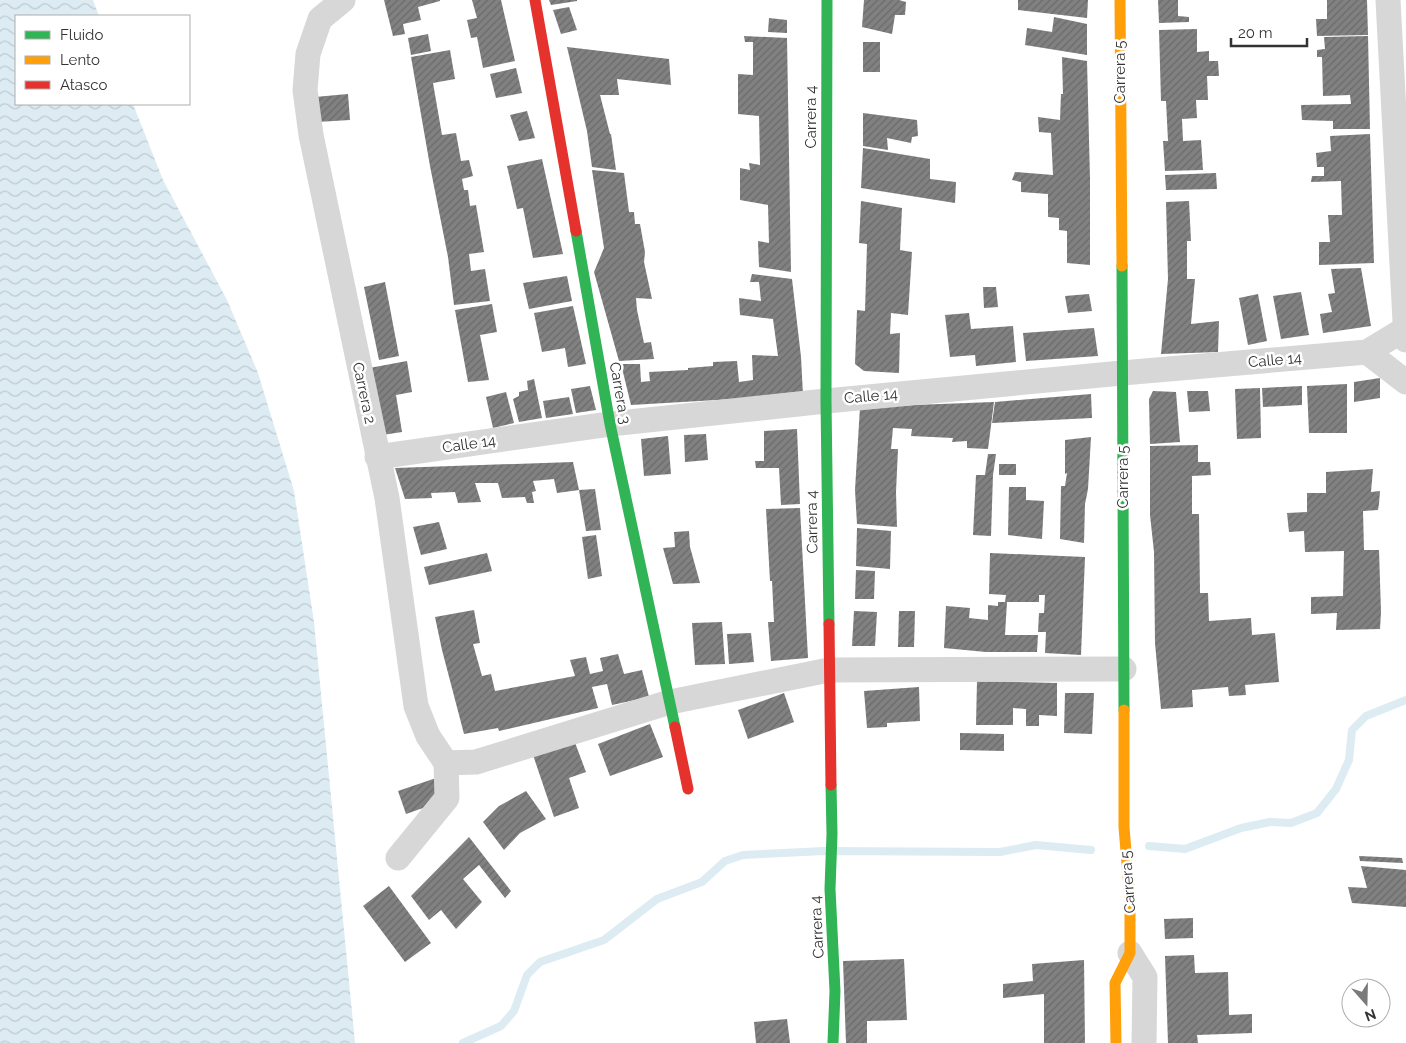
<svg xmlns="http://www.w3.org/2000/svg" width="1406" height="1043" font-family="Raleway,sans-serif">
	<defs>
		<pattern id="water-waves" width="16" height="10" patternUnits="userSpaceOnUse" patternTransform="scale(1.25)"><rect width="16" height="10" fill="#ddebf3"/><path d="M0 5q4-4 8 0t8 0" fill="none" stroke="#becad1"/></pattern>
		<pattern id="building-hatch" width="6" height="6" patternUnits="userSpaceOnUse" patternTransform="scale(1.25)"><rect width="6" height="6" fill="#818181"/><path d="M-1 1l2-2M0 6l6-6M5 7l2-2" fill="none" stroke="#6a6a6a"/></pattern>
	</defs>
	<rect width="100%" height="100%" fill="#fff"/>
	<path fill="url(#water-waves)" d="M0,0H93L99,16H16V104H133L163,180L227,300L258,373L294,491L314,622L355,1043H0Z"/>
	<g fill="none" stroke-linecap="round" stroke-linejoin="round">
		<g stroke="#ddebf3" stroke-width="8">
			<path d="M1149,846L1185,849L1241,828L1270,822L1291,823L1317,813L1336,789L1349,760L1352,730L1366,716L1406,700"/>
			<path d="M463,1043L501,1026L514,1011L527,975L540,962L604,940L657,899L702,882L725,861L743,855L824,851L1000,852L1036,845L1091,850"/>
		</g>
	</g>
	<g fill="url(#building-hatch)">
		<path d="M384,0H440V1L418,7L421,20L403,24L405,34L393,36Z"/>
		<path d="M472,0H501L515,61L483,68L477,37L471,38L467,20L477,18Z"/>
		<path d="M549,0H577V1L551,5Z"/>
		<path d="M864,0H899L906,2L905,15H895L892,34L862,27Z"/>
		<path d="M1018,0H1088L1087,18L1018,10Z"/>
		<path d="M1158,0H1178V16L1189,17V22L1159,23Z"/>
		<path d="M1327,0H1367L1368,35L1317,36L1316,19H1327Z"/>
		<path d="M569,7L577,30L561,34L553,10Z"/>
		<path d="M1054,17L1087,24V55L1025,45L1027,28L1052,32Z"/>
		<path d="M769,18L787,20V33L768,32Z"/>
		<path d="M1197,29V52L1209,51V61H1218L1219,76H1207L1208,100H1196L1197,118L1182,119L1183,141L1201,140L1203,170L1165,171L1163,141H1168L1166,101H1161L1159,30Z"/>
		<path d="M428,34L431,51L411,55L408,38Z"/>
		<path d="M744,36L787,38L791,272L759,267L758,241L769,243L768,205L740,200V168L750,170L749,163L760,165L759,116L738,114V74L753,75V42H745Z"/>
		<path d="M1368,36L1370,129H1333V121L1302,120L1301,105L1351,104L1350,95L1323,96L1322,57H1317V50L1325,49L1324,37Z"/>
		<rect x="863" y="42" width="17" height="30"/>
		<path d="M567,47L669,59L671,85L617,79L619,95H600L610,134H611L616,170L592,167L587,131Z"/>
		<path d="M450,50L455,79L433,83L442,135L456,133L461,161L469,160L473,176L462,179L464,190H468L470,206L476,205L484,252L469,254L471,271L485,269L490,301L454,305L448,257L430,166L411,57Z"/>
		<path d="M1062,57L1087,61L1090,178V265L1067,263V231L1059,230V218L1048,217V194L1021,192V182L1012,180L1015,172L1053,175L1051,133L1039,132L1038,117L1060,120L1061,94H1063Z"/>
		<path d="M516,68L522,93L496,98L490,74Z"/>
		<path d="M348,94L350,120L317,122L315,97Z"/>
		<path d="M527,111L535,138L519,141L510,115Z"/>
		<path d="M863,113L917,120L918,136L912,137L911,143L887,138L888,150L863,146Z"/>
		<path d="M1370,134L1374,263L1319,265V242H1330L1328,215H1342L1341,181L1311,182L1312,176H1324V167H1317L1316,153L1331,151L1330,136Z"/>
		<path d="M863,148L930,159V179L956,182L955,203L861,188Z"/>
		<path d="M542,159L563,254L533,258L523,208L517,209L507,166Z"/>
		<path d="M592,170L624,173L629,212H634L635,224H640L645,252L644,262L652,299L636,298L637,310L644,343L651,342L654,359L619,361L594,272L604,248Z"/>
		<path d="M1216,173L1217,189L1166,190L1165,175Z"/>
		<path d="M861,201L902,208L900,250L912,252L908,315L891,313L890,334L900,333L899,373L864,371L855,364L857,310L865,311L867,244L859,243Z"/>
		<path d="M1189,201L1191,241H1187V279H1195L1191,324L1219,321L1218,352L1161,354L1168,279L1166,202Z"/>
		<path d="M1361,268L1371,326L1323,333L1320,314L1332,312L1328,294L1335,293L1331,269Z"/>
		<path d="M752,274L792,279L801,357L803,395L631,405L621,364H640L641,382L650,381L649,372L688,370V368L713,366V362L737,361L739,382L753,380L752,355L778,356L773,319L740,315L739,298L761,301L759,282H750Z"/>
		<path d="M567,276L572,301L529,309L523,283Z"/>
		<path d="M385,282L399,356L379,360L364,287Z"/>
		<path d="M983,287H996L998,307L984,308Z"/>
		<path d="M1301,292L1309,335L1281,339L1273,296Z"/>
		<path d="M1089,294L1092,311L1068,313L1065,296Z"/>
		<path d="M1258,294L1267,341L1248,345L1239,298Z"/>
		<path d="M492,304L497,332L480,335L489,380L468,382L455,310Z"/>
		<path d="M573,306L586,364L568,367L565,348L542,352L534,313Z"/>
		<path d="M969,313L971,329L1013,326L1016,362L976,366L975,355L950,357L945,315Z"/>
		<path d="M1094,328L1098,356L1026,361L1023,333Z"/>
		<path d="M407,361L412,392L396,395L402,432L376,436L364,369Z"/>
		<path d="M1380,378V398L1354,402V382Z"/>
		<path d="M534,379L542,418L519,422L513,399L519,396V392L528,390L527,381Z"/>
		<path d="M1347,384V433H1309L1307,386Z"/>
		<path d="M590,386L596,410L576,413L571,389Z"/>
		<path d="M1302,386V405L1263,407L1262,388Z"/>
		<path d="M1260,388L1261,438L1237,439L1235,389Z"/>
		<path d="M1153,391L1176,392L1180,442L1150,444L1149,399Z"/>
		<path d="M1187,391H1208L1210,411L1189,412Z"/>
		<path d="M506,392L514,423L493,428L486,397Z"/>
		<path d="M1091,394L1092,418L992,423L995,402Z"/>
		<path d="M569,397L573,414L546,418L543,401Z"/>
		<path d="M994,402L988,449L967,448V441L952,442L953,438L911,436L912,429L893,428L891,449H898L896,492L897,527L857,524L855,490L860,407Z"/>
		<path d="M797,429L800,504L781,505L779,468H756L755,461H764V431Z"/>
		<path d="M706,434L708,460L685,462L684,435Z"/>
		<path d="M668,436L671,474L644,476L641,439Z"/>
		<path d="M1091,437L1088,489L1085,504L1084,543L1060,539L1061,486H1065L1067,473L1065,474V440Z"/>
		<path d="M1198,445V462H1210L1211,475L1192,476V514H1199L1200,593H1208L1209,621L1251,618L1252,635L1275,633L1279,682L1245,685L1246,695L1229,696L1228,687L1192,690L1193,707L1161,709L1155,643L1154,552L1150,515V446Z"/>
		<path d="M988,454H996L993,475L991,536L973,535L976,475H985Z"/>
		<path d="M573,462L579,490L557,493L554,479L533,481L536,491L532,492L534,503H527L525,497L502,498L498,483H475L481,502L458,503L455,492L431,493L432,498L405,499L395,468Z"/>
		<rect x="999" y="464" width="17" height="11"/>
		<path d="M1373,469L1371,492L1380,491L1379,504L1378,510L1363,511L1364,550H1379L1381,612L1380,629L1336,630L1337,613L1311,614V597L1343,596L1344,551L1305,552L1304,531L1289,532L1287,513L1307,512V493H1326V472Z"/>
		<path d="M1009,487H1026V500L1044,501L1042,539L1008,535Z"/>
		<path d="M595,489L601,530L586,531L579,490Z"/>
		<path d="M800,508L808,658L771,661L768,622H774L772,581H770L766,509Z"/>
		<path d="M439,522L447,549L421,555L413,527Z"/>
		<path d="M857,528L891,531L890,569L856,566Z"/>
		<path d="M689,531L690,547L700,583L673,584L663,548L675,547L674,532Z"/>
		<path d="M596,535L602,576L588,579L582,537Z"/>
		<path d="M487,553L492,571L429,585L424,567Z"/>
		<path d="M990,553L1085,557L1081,655L1045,653L1046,632H1038L1039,613H1044L1045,595H1039V602H1005L1006,595L989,594Z"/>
		<path d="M856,570L875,571L874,599H855Z"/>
		<path d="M998,602H1007L1005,635H1038L1037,652H986L944,648L946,606L970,608L969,618L988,620V605L998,606Z"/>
		<path d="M474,610L480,643L473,644L482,676L491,674L495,691L575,676L570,660L586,657L590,674L603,671L600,658L618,654L624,674L642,670L649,697L612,705L607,684L592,687L598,708L499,731L498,728L464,734L442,650L435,617Z"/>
		<path d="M854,611L877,612L875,646H852Z"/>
		<path d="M899,611H915L914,647H898Z"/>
		<path d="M722,622L725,664L695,665L692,623Z"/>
		<path d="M751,633L754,662L729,664L727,634Z"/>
		<path d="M977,681L1057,683V716L1039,715V726H1026V709L1013,708V725H976Z"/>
		<path d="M919,687L920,721L887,723V727L867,728L864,691Z"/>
		<path d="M784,693L794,722L748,739L738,710Z"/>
		<path d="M1065,693H1094L1092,734L1064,733Z"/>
		<path d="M650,724L663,757L610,776L598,744Z"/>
		<path d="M960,733L1004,734V751L960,750Z"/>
		<path d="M574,740L586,772L569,778L579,808L554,817L533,755Z"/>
		<path d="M436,778L443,801L406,814L398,791Z"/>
		<path d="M526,791L546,819L520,833L504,850L483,822L499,806Z"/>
		<path d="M469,837L511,891L505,898L479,865L463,879L482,902L456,929L441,910L429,920L411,896Z"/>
		<path d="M1359,856L1402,858L1403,863L1360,861Z"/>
		<path d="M1361,866L1406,870V907L1352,903L1348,887L1367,888Z"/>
		<path d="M389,886L431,943L405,962L363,906Z"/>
		<path d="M1193,918V938L1165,939L1164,919Z"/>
		<path d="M1194,955L1195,973L1228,972L1229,1015L1252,1014V1033L1197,1035L1198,1043H1168L1165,956Z"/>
		<path d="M904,959L907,1020L867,1021V1043H846L843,961Z"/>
		<path d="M1084,960L1085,1043H1044V994L1003,998V984L1033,981L1032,964Z"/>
		<path d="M787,1019L790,1043H756L754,1022Z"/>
	</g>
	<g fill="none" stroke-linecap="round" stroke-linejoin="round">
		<g stroke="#d7d7d7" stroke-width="25">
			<path d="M343,0L320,19L308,54L305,90L311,135L387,498L416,706L428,736L446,763"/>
			<path d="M1388,0L1406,340"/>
			<path d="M1367,352L1406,382"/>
			<path d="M377,457L610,424L826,401L1122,373L1367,352L1405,329"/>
			<path d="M446,763L476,762L670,702L829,670L1124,669"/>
			<path d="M398,858L447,798L446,763"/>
			<path d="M1130,953L1145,977L1144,1043"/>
		</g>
		<g stroke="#30b455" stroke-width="11">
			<path d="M827,0L826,401L829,624"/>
			<path d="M576,231L610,424L675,727"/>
			<path d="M1122,266L1124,710"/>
			<path d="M831,785L832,834L830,889L835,991L833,1043"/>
		</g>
		<g stroke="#ff9f0a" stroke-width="11">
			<path d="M1120,0L1122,266"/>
			<path d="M1116,1043L1115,983L1130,953V900L1124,827V710"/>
		</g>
		<g stroke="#e5322d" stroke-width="11">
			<path d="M535,0L576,231"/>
			<path d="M829,624L831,785"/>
			<path d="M675,727L688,789"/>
		</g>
	</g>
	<g text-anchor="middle" stroke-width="5" stroke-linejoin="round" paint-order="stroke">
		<g font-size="15" fill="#333" stroke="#fff">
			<text transform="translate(1120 72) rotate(-90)" y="5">Carrera 5</text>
			<text transform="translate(811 117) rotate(-90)" y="5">Carrera 4</text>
			<text transform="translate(1275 360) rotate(-5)" y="5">Calle 14</text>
			<text transform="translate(364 393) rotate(78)" y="5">Carrera 2</text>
			<text transform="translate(620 393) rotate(80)" y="5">Carrera 3</text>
			<text transform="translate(871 396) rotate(-5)" y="5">Calle 14</text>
			<text transform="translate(469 444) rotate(-8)" y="5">Calle 14</text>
			<text transform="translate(1123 477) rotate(-90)" y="5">Carrera 5</text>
			<text transform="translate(812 522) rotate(-91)" y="5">Carrera 4</text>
			<text transform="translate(1128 882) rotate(-94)" y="5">Carrera 5</text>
			<text transform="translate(817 927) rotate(-93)" y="5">Carrera 4</text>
		</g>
	</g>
	<rect x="15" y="15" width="175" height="90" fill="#ffffff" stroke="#adadad"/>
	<rect x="25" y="31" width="25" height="8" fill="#30b455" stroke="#adadad"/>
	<text x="60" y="40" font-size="15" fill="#333333">Fluido</text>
	<rect x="25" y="56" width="25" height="8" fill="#ff9f0a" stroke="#adadad"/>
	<text x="60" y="65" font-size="15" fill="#333333">Lento</text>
	<rect x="25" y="81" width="25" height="8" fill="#e5322d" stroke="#adadad"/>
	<text x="60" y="90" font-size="15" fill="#333333">Atasco</text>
	<g transform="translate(1366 1003) rotate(160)"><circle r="24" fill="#ffffff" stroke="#adadad"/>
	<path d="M0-4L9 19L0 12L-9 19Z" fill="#7a7a7a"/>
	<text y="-8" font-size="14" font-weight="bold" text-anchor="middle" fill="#333333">N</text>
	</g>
	<path d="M1231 38v8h76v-8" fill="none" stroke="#333333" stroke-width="2.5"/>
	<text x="1238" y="38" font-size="15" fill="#333333" stroke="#ffffff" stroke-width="4" paint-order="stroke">20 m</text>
</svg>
